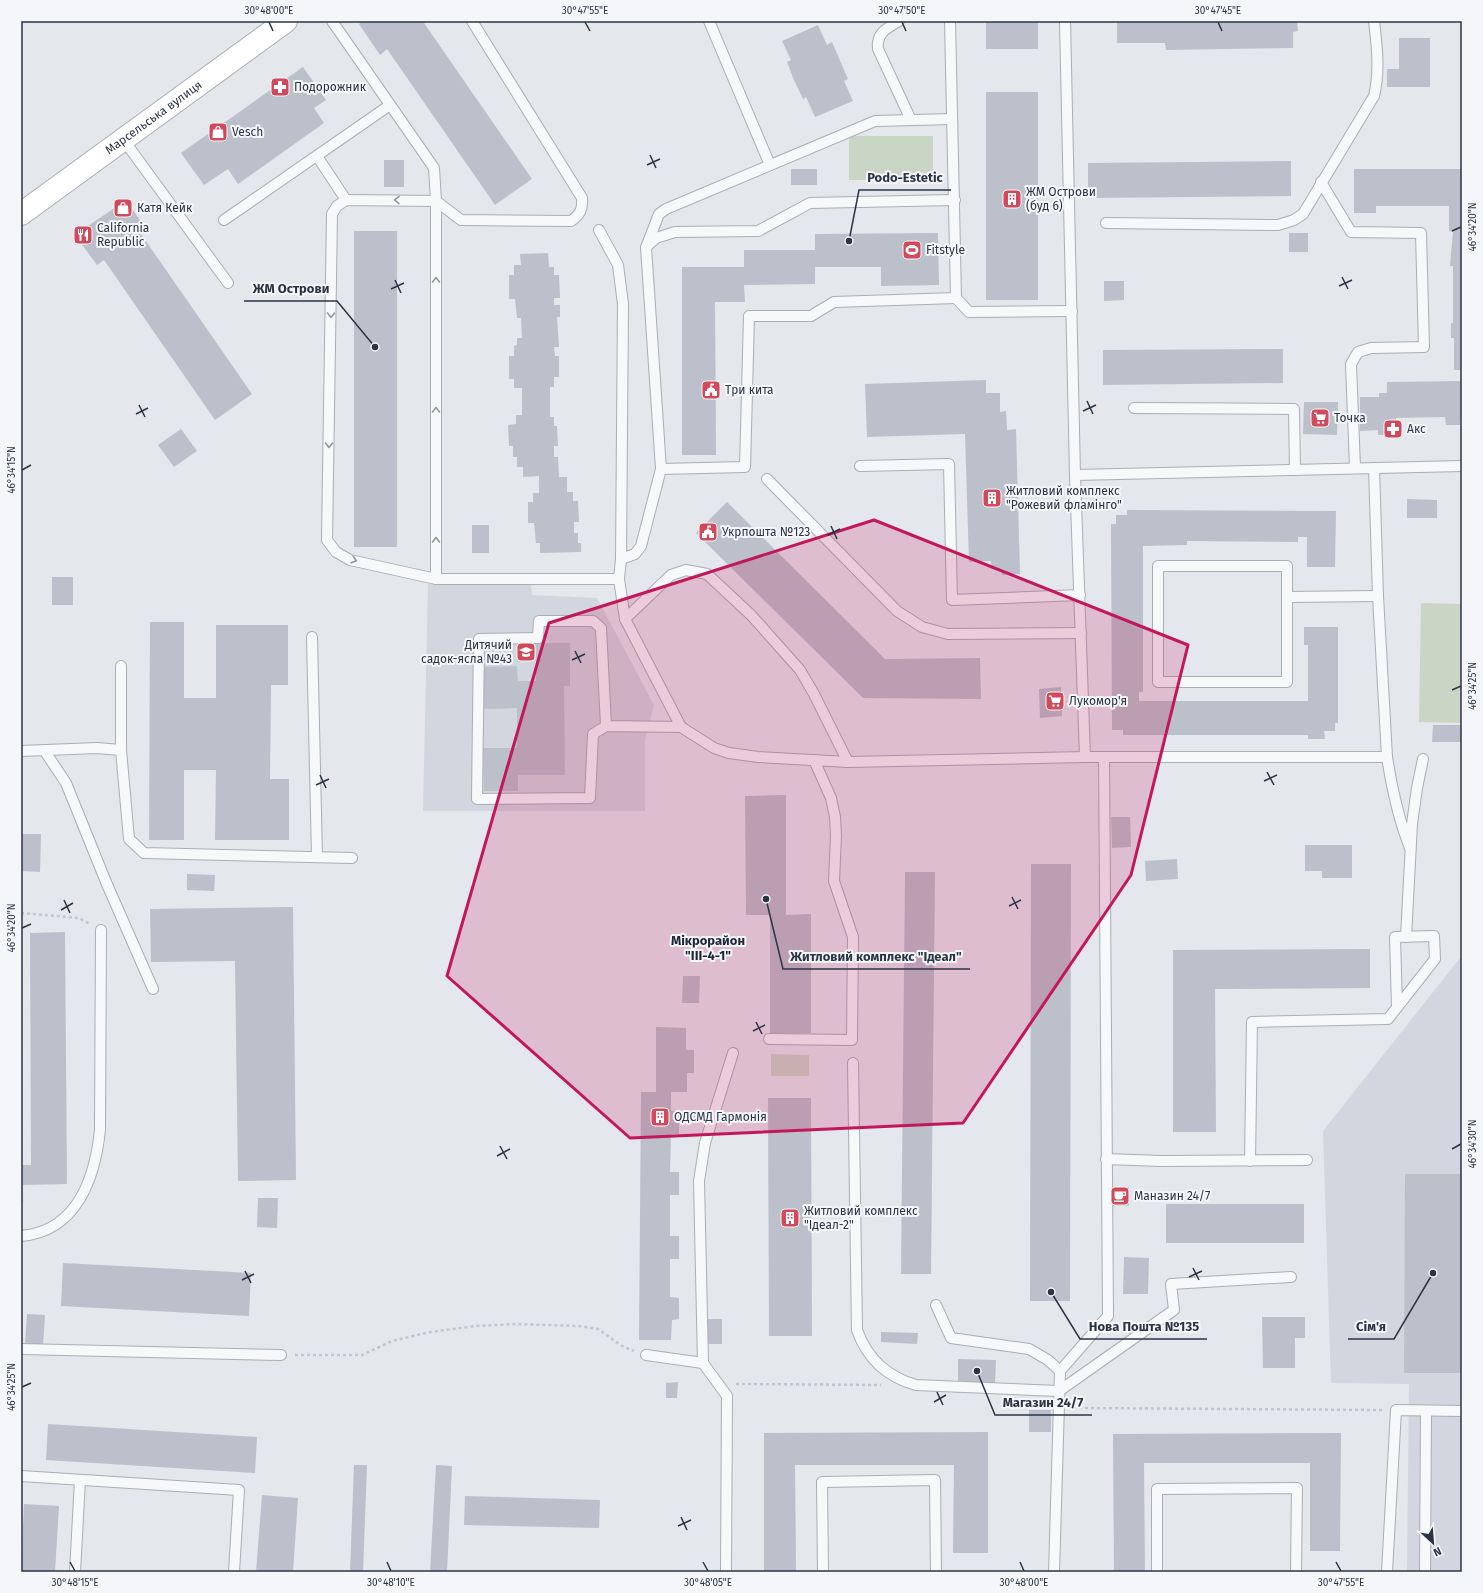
<svg xmlns="http://www.w3.org/2000/svg" width="1483" height="1593" font-family="'Fira Sans',sans-serif">
	<rect width="100%" height="100%" fill="#e4e7ec"/>
	<g fill="#d2d6de">
		<path d="M428,584L531,585L532,595L597,598L654,705L645,740V811H423Z"/>
		<path d="M1460,958H1462V1572H1407L1409,1384L1331,1383L1323,1131Z"/>
	</g>
	<g fill="#c9d6c5">
		<rect x="849" y="136" width="84" height="44"/>
		<path d="M1421,603L1462,604V723L1419,722Z"/>
		<path d="M771,1054L809,1055V1076H771Z"/>
	</g>
	<g fill="#bbc0ca">
		<path d="M363,21H427L424,23L532,179L495,205L387,49L380,55L359,24Z"/>
		<rect x="986" y="21" width="52" height="28"/>
		<path d="M1117,21H1297L1298,31L1293,32V48L1166,50L1165,43H1117Z"/>
		<path d="M818,25L827,45L832,42L848,79L844,81L853,101L815,117L806,97L803,99L794,80L787,62L791,60L782,41Z"/>
		<path d="M1399,38H1430V87H1387V69H1399Z"/>
		<path d="M303,67L326,100L314,108L324,123L238,184L228,169L204,185L181,153Z"/>
		<rect x="986" y="92" width="52" height="208"/>
		<rect x="384" y="160" width="20" height="27"/>
		<path d="M1291,161V196L1088,198V163Z"/>
		<rect x="791" y="169" width="26" height="16"/>
		<path d="M1354,169H1462V370H1454V338H1451V323H1453V266H1450L1453,232L1449,231V206H1376V213H1354Z"/>
		<path d="M126,200L147,230L141,234L252,394L215,420L104,260L97,265L75,235Z"/>
		<rect x="354" y="231" width="43" height="316"/>
		<path d="M938,233L939,285L881,286V267H815V284L744,285L745,302H715L716,455H682V267H744V250H815V234Z"/>
		<rect x="1289" y="233" width="19" height="19"/>
		<path d="M548,253L549,267H554V275H559L560,298H554V305H560V317H557L559,347H554L555,356H559V377H554V387H550V417H554V426H557L558,446H554V457H558L559,477H567V492H573V501H578L579,522H574V533H578V543H581V552L540,553V543H536L534,523H528V502H533V493H539V476L523,477V467H517V457H513V446H509L508,425L516,424V415H522V388H514V379H509V356H514V346L517,345V338H522L521,318H517L515,299H509V275H514V265H521L520,254Z"/>
		<path d="M1104,281H1124V300L1104,301Z"/>
		<path d="M1283,349V383L1103,385V350Z"/>
		<path d="M986,380V393H1000V412L1006,411L1007,430L1016,429L1020,574L1002,575V569H992L991,561L969,562L965,434L867,437L865,384Z"/>
		<path d="M1462,381V419H1460V425H1446L1445,417L1396,418V435H1378V430L1360,431V397H1379V393H1387V382Z"/>
		<path d="M1304,402H1338L1337,435L1303,434Z"/>
		<path d="M181,429L197,451L174,467L158,445Z"/>
		<path d="M1407,499L1437,500V518H1407Z"/>
		<path d="M727,502L885,659L980,658L981,699L863,698L696,533Z"/>
		<path d="M1127,510L1336,511L1335,567H1307V537H1298V542L1187,541V545L1143,546V692H1139V701H1308V645H1304V627H1338V723H1335V731H1324L1325,739H1308V735H1123V730H1112L1111,524H1116V515H1127Z"/>
		<rect x="472" y="525" width="17" height="28"/>
		<rect x="52" y="577" width="21" height="28"/>
		<path d="M150,622H184V698H216V625H288V685H271L270,779H289V840H215L216,770H184V840H149Z"/>
		<path d="M536,643H570V686H564L565,775H518V791H484L483,748H517V708L483,709L482,667L517,666L518,681H536Z"/>
		<path d="M1061,687L1062,716L1040,718L1039,689Z"/>
		<path d="M1433,725H1461V742H1432Z"/>
		<path d="M786,795V915L811,914V1033H770V915H746L745,796Z"/>
		<path d="M1111,817H1130L1131,847L1112,848Z"/>
		<path d="M21,834H41L40,872L21,871Z"/>
		<path d="M1305,845H1352V878H1322V871H1305Z"/>
		<path d="M1177,859L1178,879L1146,881L1145,861Z"/>
		<path d="M1031,864H1071L1070,1301H1030Z"/>
		<path d="M905,872H935L931,1274H901Z"/>
		<path d="M187,874L215,875L214,891L187,890Z"/>
		<path d="M293,907L296,1180L238,1181L235,961L151,962L150,909Z"/>
		<path d="M65,932L67,1184L22,1185L23,1202H21V1165H31L30,933Z"/>
		<path d="M1370,949V988L1215,989L1216,1132H1173V950Z"/>
		<path d="M683,976H700L699,1003H682Z"/>
		<path d="M656,1027L686,1028V1050H694V1073H687V1092H671V1111H679V1134H671L670,1172H679V1195H670V1236H679V1259H670V1297L679,1298V1319L672,1320L671,1340H639L641,1092H656Z"/>
		<path d="M768,1098H811L812,1336H769Z"/>
		<path d="M1405,1174H1462V1373H1404Z"/>
		<rect x="1110" y="1187" width="19" height="19"/>
		<path d="M258,1198H278L277,1228L257,1227Z"/>
		<rect x="1166" y="1204" width="138" height="39"/>
		<path d="M1124,1257L1149,1258L1148,1294H1123Z"/>
		<path d="M63,1263L251,1273L249,1316L61,1306Z"/>
		<path d="M27,1314L45,1315L43,1346L25,1345Z"/>
		<path d="M1262,1317H1305V1338H1295V1368H1263Z"/>
		<path d="M707,1319H722V1344H706Z"/>
		<path d="M881,1332L918,1333L917,1344L881,1342Z"/>
		<path d="M958,1359L996,1360L995,1383L958,1382Z"/>
		<path d="M678,1382L677,1398H666V1383Z"/>
		<rect x="1029" y="1410" width="22" height="22"/>
		<path d="M48,1424L257,1437L255,1473L46,1460Z"/>
		<path d="M988,1432V1553H953L954,1465H795L796,1572H764V1433Z"/>
		<path d="M1341,1433L1340,1551H1310V1463H1144L1145,1572H1114L1113,1434Z"/>
		<path d="M354,1465H367L363,1572H350Z"/>
		<path d="M436,1465L452,1466L447,1572H430Z"/>
		<path d="M262,1495L298,1498L293,1572H256Z"/>
		<path d="M465,1496L600,1500L599,1528L464,1525Z"/>
		<path d="M24,1504L59,1506L55,1572H21Z"/>
	</g>
	<g fill="none" stroke-linecap="round" stroke-linejoin="round">
		<defs>
			<g id="lane">
				<path d="M332,21L434,168L436,201V579"/>
				<path d="M472,21L582,198C583,209 580,215 571,221L461,220L436,201L346,200L337,206L332,214L327,540L336,552L350,560L436,579H619"/>
				<path d="M709,21L770,165"/>
				<path d="M899,21C887,28 876,33 878,49L911,120"/>
				<path d="M950,21L956,298L969,312L1072,311"/>
				<path d="M123,139L228,283"/>
				<path d="M317,156L346,200"/>
				<path d="M1321,182L1351,232L1421,233L1424,347L1371,348L1358,352L1351,364L1355,468"/>
				<path d="M224,220L390,105"/>
				<path d="M1106,223L1278,225L1294,220L1303,214L1374,96C1380,71 1377,46 1374,21"/>
				<path d="M599,230L618,265L623,304L621,559L619,579L625,619L681,727L714,748L729,753L758,757L848,762L1085,757"/>
				<path d="M647,245L659,214L666,209L875,121L952,119"/>
				<path d="M1134,408L1294,409L1295,470"/>
				<path d="M860,466L949,464L952,600L1080,595"/>
				<path d="M661,469L745,467L749,316H811L834,302L956,298"/>
				<path d="M1075,475L1462,466"/>
				<path d="M767,479L897,611L922,627L948,634L1081,633"/>
				<path d="M621,559L635,554L641,546L661,469L646,247L656,238L675,232L758,231L810,203L955,200"/>
				<rect x="1158" y="566" width="129" height="116"/>
				<path d="M1287,597L1378,596"/>
				<path d="M625,619L671,575L686,570L707,574L751,615L800,670L814,694L848,762"/>
				<path d="M312,637L317,857"/>
				<path d="M121,666V750"/>
				<path d="M606,726L593,734L590,798L477,799L479,639L538,638L539,621H593L601,628L606,726L681,727"/>
				<path d="M44,750L66,783L106,882L153,989"/>
				<path d="M21,751L97,748L121,750L129,839L144,853L352,858"/>
				<path d="M1104,757H1387L1378,596L1374,468"/>
				<path d="M1387,757C1392,789 1398,818 1410,848"/>
				<path d="M1406,937L1412,824L1417,788L1423,759"/>
				<path d="M769,1039L852,1040L853,937L834,881L836,836L835,817L831,798L814,760"/>
				<path d="M853,1063L857,1330C867,1358 887,1377 916,1385L1059,1391L1174,1310L1171,1284L1291,1277"/>
				<path d="M1106,1159L1161,1161L1307,1160"/>
				<path d="M1250,1161L1252,1022L1388,1019L1435,959L1434,936L1395,937L1397,1007"/>
				<path d="M21,1236C77,1231 95,1178 100,1130L101,930"/>
				<path d="M936,1305L951,1338L1029,1349L1048,1360L1060,1371"/>
				<path d="M21,1349L281,1355"/>
				<path d="M646,1355L703,1363"/>
				<path d="M21,1476L239,1490L234,1572"/>
				<path d="M75,1572L80,1480"/>
				<path d="M726,1572L727,1396L703,1363L699,1181L705,1143L733,1053"/>
				<path d="M823,1572L822,1482L935,1480L936,1572"/>
				<path d="M1054,1572L1060,1371L1108,1316L1104,757H1085L1075,475L1065,21"/>
				<path d="M1157,1572V1489L1297,1488L1296,1572"/>
				<path d="M1387,1572L1396,1410L1462,1411"/>
				<path d="M1425,1572L1426,1411"/>
			</g>
			<g id="secondary">
				<path id="s1" d="M21,214L286,21"/>
			</g>
		</defs>
		<use href="#lane" stroke="#a9aeb7" stroke-width="12"/>
		<use href="#secondary" stroke="#a9aeb7" stroke-width="24"/>
		<g stroke="#c2c5cb" stroke-width="2.5" stroke-dasharray="3 3" stroke-linecap="butt">
			<path d="M21,913L79,918L90,924"/>
			<path d="M295,1355H362L392,1341L430,1332L476,1326L517,1324L579,1326L598,1329L622,1346L634,1351"/>
			<path d="M736,1384L881,1385"/>
			<path d="M1073,1408L1384,1410"/>
		</g>
		<use href="#lane" stroke="#f7f8fa" stroke-width="10"/>
		<use href="#secondary" stroke="#fff" stroke-width="22"/>
	</g>
	<defs><path id="oneway-chevron" d="M-2-3.5L2.5 0L-2 3.5" fill="none" stroke-width="1.6" stroke-linecap="round" stroke-linejoin="round"/></defs>
	<g stroke="#9196a0">
		<use href="#oneway-chevron" transform="translate(397 200) rotate(-179)"/>
		<use href="#oneway-chevron" transform="translate(436 280) rotate(-90)"/>
		<use href="#oneway-chevron" transform="translate(331 315) rotate(91)"/>
		<use href="#oneway-chevron" transform="translate(436 410) rotate(-90)"/>
		<use href="#oneway-chevron" transform="translate(329 445) rotate(91)"/>
		<use href="#oneway-chevron" transform="translate(436 540) rotate(-90)"/>
		<use href="#oneway-chevron" transform="translate(354 560) rotate(16)"/>
	</g>
	<path fill="#c2185b" fill-opacity="0.2" stroke="#c2185b" stroke-width="3" stroke-linejoin="round" d="M874,520L1188,645L1131,875L963,1123L630,1138L447,976L549,623Z"/>
	<path fill="none" stroke="#2b3445" stroke-width="1.5" d="M269,22L273,31M585,22L590,31M902,22L906,31M1218,22L1222,31M650,155L656,168M647,165L660,159M1452,231L1461,227M1342,277L1348,289M395,280L401,293M1339,286L1352,280M391,289L404,283M1087,401L1093,414M139,405L145,417M1083,411L1096,405M136,414L148,408M22,470L31,465M831,526L837,539M828,535L840,529M575,651L581,663M572,660L585,654M1452,690L1461,686M1267,772L1274,785M320,775L326,788M1264,781L1277,775M316,785L329,779M1012,897L1018,909M64,900L70,913M1009,906L1021,900M61,910L73,903M22,928L31,924M756,1022L762,1034M753,1031L765,1025M500,1146L507,1159M1452,1149L1461,1144M497,1156L510,1149M1193,1268L1199,1280M245,1271L251,1283M1189,1277L1202,1271M242,1280L254,1274M22,1387L31,1383M937,1392L943,1405M934,1402L946,1395M681,1517L687,1530M678,1526L691,1520M70,1562L75,1571M387,1562L391,1571M703,1562L708,1571M1020,1562L1024,1571M1336,1562L1341,1571"/>
	<defs>
		<symbol id="pharmacy-square" viewBox="-11 -11 22 22"><rect x="-9" y="-9" width="18" height="18" rx="4" fill="#d1495b" stroke="#f4f6f9"/><path d="M-2-6h4v4h4v4h-4v4h-4v-4h-4v-4h4Z" fill="#fff"/></symbol>
		<symbol id="shop-square" viewBox="-11 -11 22 22"><rect x="-9" y="-9" width="18" height="18" rx="4" fill="#d1495b" stroke="#f4f6f9"/><path d="M-5-2.5h2.3a2.7 3.5 0 0 1 5.4 0H5L5.5 6h-11ZM-1.5-2.5h3a1.5 2.3 0 0 0-3 0Z" fill="#fff"/></symbol>
		<symbol id="building-square" viewBox="-11 -11 22 22"><rect x="-9" y="-9" width="18" height="18" rx="4" fill="#d1495b" stroke="#f4f6f9"/><path d="M-4-6H4V6H1V3H-1V6H-4ZM-2.5-4.3h1.7v1.8h-1.7ZM.8-4.3h1.7v1.8H.8ZM-2.5-1h1.7V.8h-1.7ZM.8-1h1.7V.8H.8Z" fill="#fff"/></symbol>
		<symbol id="restaurant-square" viewBox="-11 -11 22 22"><rect x="-9" y="-9" width="18" height="18" rx="4" fill="#d1495b" stroke="#f4f6f9"/><path d="M-5-6h1v4h1v-4h1v4h1v-4h1v5L-1.5 .5V6h-2V.5L-5-1ZM5-6V6H3V1.5H1.5Q1.5-4 5-6Z" fill="#fff"/></symbol>
		<symbol id="stadium-square" viewBox="-11 -11 22 22"><rect x="-9" y="-9" width="18" height="18" rx="4" fill="#d1495b" stroke="#f4f6f9"/><path d="M0-5a6.5 5 0 1 0 0 10a6.5 5 0 1 0 0-10ZM-3.5-1.8h7v3.6h-7Z" fill="#fff"/></symbol>
		<symbol id="civic-square" viewBox="-11 -11 22 22"><rect x="-9" y="-9" width="18" height="18" rx="4" fill="#d1495b" stroke="#f4f6f9"/><path d="M-.6-6.5H3V-4.5H.6V-3L4-1V1h2V6H-6V1h2V-1L-.6-3ZM-1.2 2.5V6h2.4V2.5Z" fill="#fff"/></symbol>
		<symbol id="supermarket-square" viewBox="-11 -11 22 22"><rect x="-9" y="-9" width="18" height="18" rx="4" fill="#d1495b" stroke="#f4f6f9"/><path d="M-6-5.5h2.5l.6 2H6L4.5 2H-2.5L-4.4-4H-6ZM-1.5 3.2a1.3 1.3 0 1 0 .1 0ZM3 3.2a1.3 1.3 0 1 0 .1 0Z" fill="#fff"/></symbol>
		<symbol id="school-square" viewBox="-11 -11 22 22"><rect x="-9" y="-9" width="18" height="18" rx="4" fill="#d1495b" stroke="#f4f6f9"/><path d="M0-5L7-2L0 1L-7-2ZM-4 1L0 2.5L4 1V4Q0 6-4 4Z" fill="#fff"/></symbol>
		<symbol id="cafe-square" viewBox="-11 -11 22 22"><rect x="-9" y="-9" width="18" height="18" rx="4" fill="#d1495b" stroke="#f4f6f9"/><path d="M-5.5-4.5H6V0H3Q3 3.5 0 3.5H-2.5Q-5.5 3.5-5.5 0ZM3-3.2v2h1.7v-2ZM-6 4.5H4V6H-6Z" fill="#fff"/></symbol>
	</defs>
	<g fill-rule="evenodd">
		<use href="#pharmacy-square" x="269" y="76" width="22" height="22"/>
		<use href="#shop-square" x="207" y="121" width="22" height="22"/>
		<use href="#building-square" x="1001" y="188" width="22" height="22"/>
		<use href="#shop-square" x="112" y="197" width="22" height="22"/>
		<use href="#restaurant-square" x="72" y="224" width="22" height="22"/>
		<use href="#stadium-square" x="901" y="239" width="22" height="22"/>
		<use href="#civic-square" x="700" y="379" width="22" height="22"/>
		<use href="#supermarket-square" x="1309" y="407" width="22" height="22"/>
		<use href="#pharmacy-square" x="1382" y="418" width="22" height="22"/>
		<use href="#building-square" x="981" y="487" width="22" height="22"/>
		<use href="#civic-square" x="697" y="521" width="22" height="22"/>
		<use href="#school-square" x="515" y="641" width="22" height="22"/>
		<use href="#supermarket-square" x="1044" y="690" width="22" height="22"/>
		<use href="#building-square" x="649" y="1106" width="22" height="22"/>
		<use href="#cafe-square" x="1109" y="1185" width="22" height="22"/>
		<use href="#building-square" x="779" y="1207" width="22" height="22"/>
	</g>
	<g text-anchor="middle" stroke-width="4" stroke-linejoin="round" paint-order="stroke">
		<g font-size="12" fill="#2b3445" stroke="#f4f6f9" text-anchor="start">
			<text x="294" y="91">Подорожник</text>
			<text x="232" y="136">Vesch</text>
			<text x="1026" y="196">ЖМ Острови<tspan x="1026" dy="14">(буд 6)</tspan></text>
			<text x="137" y="212">Катя Кейк</text>
			<text x="97" y="232">California<tspan x="97" dy="14">Republic</tspan></text>
			<text x="926" y="254">Fitstyle</text>
			<text x="725" y="394">Три кита</text>
			<text x="1334" y="422">Точка</text>
			<text x="1407" y="433">Акс</text>
			<text x="1006" y="495">Житловий комплекс<tspan x="1006" dy="14">"Рожевий фламінго"</tspan></text>
			<text x="722" y="536">Укрпошта №123</text>
			<text x="512" y="649" text-anchor="end">Дитячий<tspan x="512" dy="14">садок-ясла №43</tspan></text>
			<text x="1069" y="705">Лукомор'я</text>
			<text x="674" y="1121">ОДСМД Гармонія</text>
			<text x="1134" y="1200">Маназин 24/7</text>
			<text x="804" y="1215">Житловий комплекс<tspan x="804" dy="14">"Ідеал-2"</tspan></text>
		</g>
		<g font-size="12" fill="#2b3445" stroke="#f4f6f9">
			<text dy="4" stroke="none"><textPath href="#s1" startOffset="164">Марсельська вулиця</textPath></text>
		</g>
		<g font-size="13" font-weight="bold" fill="#1d2536" stroke="#f4f6f9">
			<text x="708" y="945">Мікрорайон<tspan x="708" dy="15">"ІІІ-4-1"</tspan></text>
		</g>
	</g>
	<path fill="none" stroke="#2b3445" stroke-width="1.5" d="M849 241L859 190H951M375 347L337 301H244M766 899L783 969H970M1433 1273L1394 1339H1348M1051 1292L1080 1339H1207M977 1371L995 1415H1092"/>
	<g fill="#2b3445" stroke="#f4f6f9" stroke-width="1.5">
		<circle cx="849" cy="241" r="4"/>
		<circle cx="375" cy="347" r="4"/>
		<circle cx="766" cy="899" r="4"/>
		<circle cx="1433" cy="1273" r="4"/>
		<circle cx="1051" cy="1292" r="4"/>
		<circle cx="977" cy="1371" r="4"/>
	</g>
	<g font-size="13" text-anchor="middle" font-weight="bold" fill="#2b3445" stroke="#f4f6f9" stroke-width="4" stroke-linejoin="round" paint-order="stroke">
		<text x="905" y="182">Podo-Estetic</text>
		<text x="291" y="293">ЖМ Острови</text>
		<text x="876" y="961">Житловий комплекс "Ідеал"</text>
		<text x="1371" y="1331">Сім'я</text>
		<text x="1144" y="1331">Нова Пошта №135</text>
		<text x="1043" y="1407">Магазин 24/7</text>
	</g>
	<rect width="1483" height="1593" fill="none" stroke="#f4f6f9" stroke-width="44"/>
	<g transform="translate(1433 1543) rotate(154)" stroke="#f4f6f9" stroke-width="3" paint-order="stroke">
	<path d="M0-3L7 15L0 10L-7 15Z" fill="#2b3445"/>
	<text y="-6" font-size="11" font-weight="bold" text-anchor="middle" fill="#2b3445">N</text>
	</g>
	<rect x="22" y="22" width="1439" height="1549" fill="none" stroke="#2b3445" stroke-width="1.5"/>
	<g font-size="10" text-anchor="middle" fill="#2b3445">
		<text x="269" y="14">30°48'00"E</text>
		<text x="585" y="14">30°47'55"E</text>
		<text x="902" y="14">30°47'50"E</text>
		<text x="1218" y="14">30°47'45"E</text>
		<text transform="translate(1472 227) rotate(-90)" y="4">46°34'20"N</text>
		<text transform="translate(11 470) rotate(-90)" y="4">46°34'15"N</text>
		<text transform="translate(1472 686) rotate(-90)" y="4">46°34'25"N</text>
		<text transform="translate(11 928) rotate(-90)" y="4">46°34'20"N</text>
		<text transform="translate(1472 1144) rotate(-90)" y="4">46°34'30"N</text>
		<text transform="translate(11 1387) rotate(-90)" y="4">46°34'25"N</text>
		<text x="75" y="1586">30°48'15"E</text>
		<text x="391" y="1586">30°48'10"E</text>
		<text x="708" y="1586">30°48'05"E</text>
		<text x="1024" y="1586">30°48'00"E</text>
		<text x="1341" y="1586">30°47'55"E</text>
	</g>
</svg>
